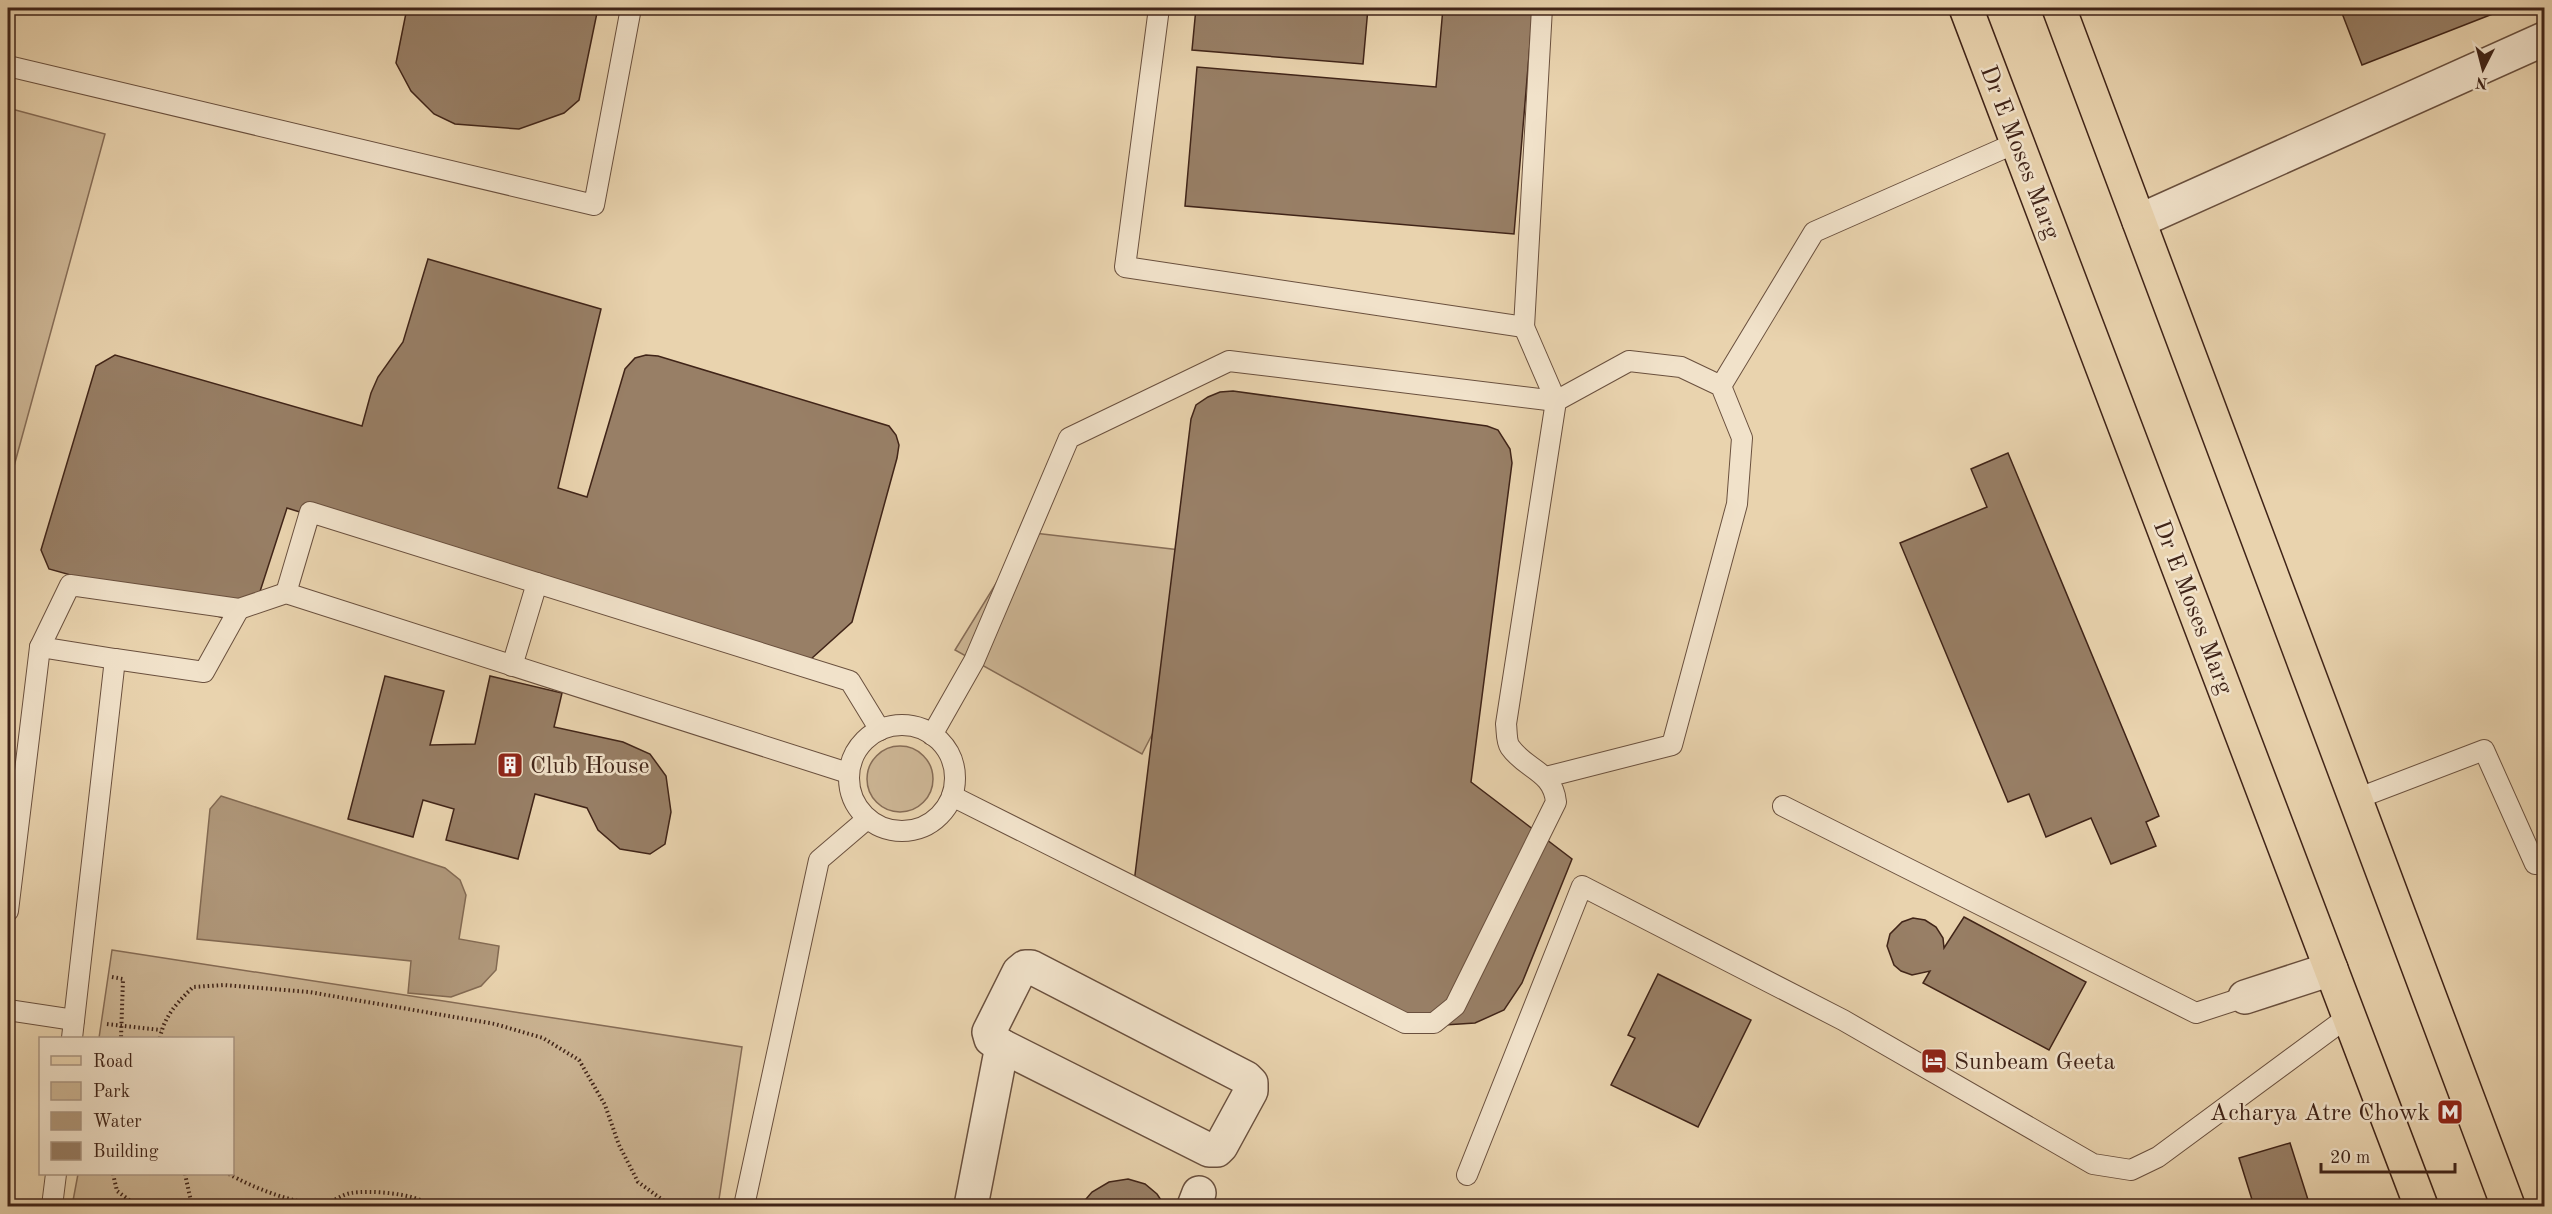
<svg xmlns="http://www.w3.org/2000/svg" width="2552" height="1214" font-family="'Old Standard TT',serif">
	<rect width="100%" height="100%" fill="#e9d3ae"/>
	<filter id="stains"><feTurbulence type="fractalNoise" baseFrequency=".00333" numOctaves="4"/><feColorMatrix values="0 0 0 0 .2 0 0 0 0 .09 0 0 0 0 .02 0 0 0 .5 -.17"/></filter>
	<radialGradient id="worn" r=".72"><stop offset=".6" stop-color="#630" stop-opacity="0"/><stop offset="1" stop-color="#630" stop-opacity=".3"/></radialGradient>
	<g fill="#ccb594" stroke="#866c56" stroke-width="1.5">
		<path d="M8,108L105,134L8,488Z"/>
		<path d="M1034,533L1189,551L1204,634L1142,754L955,650L1000,577Z"/>
		<circle cx="900" cy="779" r="33"/>
		<path d="M112,950L742,1047L718,1206H72L78,1174H232V1038H99Z"/>
	</g>
	<path fill="#b0987b" stroke="#836a53" stroke-width="1.5" d="M221,796L445,868L460,880L466,895L459,939L499,946L496,970L481,986L451,997L408,993L411,961L197,939L210,809Z"/>
	<g fill="#987f66" stroke="#402418" stroke-width="1.5">
		<path d="M407,8H598L579,100L564,113L519,129L455,124L434,114L411,91L396,63Z"/>
		<path d="M1196,8H1368L1363,64L1192,50Z"/>
		<path d="M1443,8H1533L1514,234L1185,206L1197,67L1436,87Z"/>
		<path d="M2340,8H2508L2362,65Z"/>
		<path d="M428,259L601,309L558,488L587,497L625,369L635,358L646,355L658,356L889,426L896,435L899,445L897,458L852,622L801,668L287,508L255,607L231,620L49,569L41,550L96,366L115,355L362,426L371,393L378,377L403,342Z"/>
		<path d="M1233,391L1487,426L1498,430L1510,449L1512,463L1471,782L1572,859L1522,983L1504,1010L1475,1023L1429,1026L1133,891L1191,419L1196,405L1208,397L1220,392Z"/>
		<path d="M2008,453L2159,816L2146,822L2156,846L2111,864L2091,818L2046,837L2029,794L2008,802L1900,543L1987,507L1971,469Z"/>
		<path d="M385,676L444,691L430,745L475,744L490,676L562,693L554,727L623,742L650,754L666,776L671,812L665,844L650,854L620,849L598,830L587,808L535,794L518,859L446,840L454,809L423,800L413,837L348,819Z"/>
		<path d="M1964,917L2086,982L2049,1050L1923,983L1930,971L1912,975L1901,971L1894,965L1887,946L1890,934L1902,922L1913,918L1925,920L1936,927L1943,938L1944,948Z"/>
		<path d="M1658,974L1751,1020L1698,1127L1611,1085L1635,1038L1628,1035Z"/>
		<path d="M2290,1143L2310,1206H2254L2239,1158Z"/>
		<path d="M1128,1179L1145,1184L1157,1194L1165,1206H1080L1092,1192L1109,1182Z"/>
	</g>
	<g fill="none" stroke-linecap="round" stroke-linejoin="round">
		<defs>
			<g id="lane">
				<path d="M1159,8L1125,267L1524,327L1542,8"/>
				<path d="M8,66L594,205L631,8"/>
				<path d="M1721,386L1814,232L2018,142"/>
				<path d="M286,593L310,512L850,681L880,730"/>
				<path d="M40,647L115,659"/>
				<path d="M512,666L537,583"/>
				<circle cx="902" cy="778" r="53"/>
				<path d="M932,735L974,661L1069,438L1229,361L1556,401L1629,361L1681,367L1721,386L1742,438L1737,504L1672,745L1546,777"/>
				<path d="M952,796L1405,1023H1434L1455,1006L1556,802C1553,771 1526,770 1510,747C1506,741 1507,731 1506,724L1556,401L1524,327"/>
				<path d="M2356,799L2484,750L2535,864"/>
				<path d="M1783,806L2196,1013L2245,997"/>
				<path d="M8,911L40,647L70,585L239,609L286,593L848,773"/>
				<path d="M8,1010L74,1020"/>
				<path d="M72,1038L115,659L204,672L239,609"/>
				<path d="M1467,1175L1582,886L1843,1020L2093,1164L2131,1170L2158,1157L2349,1016"/>
				<path d="M52,1206L56,1174"/>
				<path d="M744,1206L819,860L867,819"/>
			</g>
			<g id="street">
				<path d="M2139,221L2544,39"/>
				<path d="M1025,967H1031L1246,1078L1251,1083V1091L1221,1146L1217,1150H1209L1002,1046L991,1039L989,1032L1019,972Z"/>
				<path d="M2245,997L2331,969"/>
				<path d="M971,1206L1002,1046"/>
				<path d="M1194,1206L1199,1193"/>
			</g>
			<g id="primary">
				<path d="M1966,8L2421,1206"/>
				<path d="M2059,8L2508,1206"/>
			</g>
		</defs>
		<use href="#lane" stroke="#6a503e" stroke-width="22"/>
		<use href="#street" stroke="#6a503e" stroke-width="36"/>
		<use href="#primary" stroke="#402418" stroke-width="36"/>
		<g stroke="#402418" stroke-width="4" stroke-dasharray="1.5 3" stroke-linecap="butt">
			<path d="M112,977L123,979L121,1038"/>
			<path d="M107,1024L161,1030"/>
			<path d="M160,1038C164,1016 178,1002 193,987L224,985L309,992L495,1024L543,1038L579,1060L605,1105L619,1145L638,1182L671,1206"/>
			<path d="M113,1174L117,1191L137,1206"/>
			<path d="M185,1174L192,1206"/>
			<path d="M229,1174C251,1187 295,1204 320,1204C331,1204 340,1195 351,1193C369,1190 417,1193 430,1206"/>
		</g>
		<use href="#lane" stroke="#f1e2ca" stroke-width="20"/>
		<use href="#street" stroke="#f1e2ca" stroke-width="33"/>
		<use href="#primary" stroke="#e9d3ae" stroke-width="33"/>
	</g>
	<defs>
		<symbol id="building-square" viewBox="-11 -11 22 22"><rect x="-9" y="-9" width="18" height="18" rx="4" fill="#8f2418" stroke="#f1e2ca"/><path d="M-4-6H4V6H1V3H-1V6H-4ZM-2.5-4.3h1.7v1.8h-1.7ZM.8-4.3h1.7v1.8H.8ZM-2.5-1h1.7V.8h-1.7ZM.8-1h1.7V.8H.8Z" fill="#fff"/></symbol>
		<symbol id="hotel-square" viewBox="-11 -11 22 22"><rect x="-9" y="-9" width="18" height="18" rx="4" fill="#8f2418" stroke="#f1e2ca"/><path d="M-6-4.5h1.5V1H6V5H4.5V3h-9V5H-6ZM-4 0a1.8 1.8 0 1 1 3.6 0ZM.5 0V-2.5h3Q6-2.5 6 0Z" fill="#fff"/></symbol>
		<symbol id="metro-square" viewBox="-11 -11 22 22"><rect x="-9" y="-9" width="18" height="18" rx="4" fill="#8f2418" stroke="#f1e2ca"/><path d="M-5.5 5V-5H-3L0 0L3-5H5.5V5H3V-.5L0 4L-3-.5V5Z" fill="#fff"/></symbol>
	</defs>
	<g fill-rule="evenodd">
		<use href="#building-square" x="495" y="750" width="30" height="30"/>
		<use href="#hotel-square" x="1919" y="1046" width="30" height="30"/>
		<use href="#metro-square" x="2435" y="1097" width="30" height="30"/>
	</g>
	<g text-anchor="middle" stroke-width="5" stroke-linejoin="round" paint-order="stroke">
		<g font-size="24" fill="#402418" stroke="#f1e2ca">
			<text transform="translate(2021 152) rotate(69)" y="8">Dr E Moses Marg</text>
			<text transform="translate(2194 607) rotate(69)" y="8">Dr E Moses Marg</text>
		</g>
		<g font-size="24" fill="#402418" stroke="#f1e2ca" text-anchor="start">
			<text x="530" y="773">Club House</text>
			<text x="1954" y="1069">Sunbeam Geeta</text>
			<text x="2430" y="1120" text-anchor="end">Acharya Atre Chowk</text>
		</g>
	</g>
	<rect width="2552" height="1214" fill="none" stroke="#e9d3ae" stroke-width="30"/>
	<rect x="9" y="9" width="2534" height="1196" fill="none" stroke="#402418" stroke-width="3"/>
	<rect x="15" y="15" width="2522" height="1184" fill="none" stroke="#402418" stroke-width="1.5"/>
	<rect x="39" y="1037" width="195" height="138" fill="#f1e2ca" stroke="#aa9683" stroke-width="1.5"/>
	<rect x="51" y="1056" width="30" height="9" fill="#e9d3ae" stroke="#aa9683" stroke-width="1.5"/>
	<text x="93" y="1067" font-size="18" fill="#402418">Road</text>
	<rect x="51" y="1082" width="30" height="18" fill="#ccb594" stroke="#aa9683" stroke-width="1.5"/>
	<text x="93" y="1097" font-size="18" fill="#402418">Park</text>
	<rect x="51" y="1112" width="30" height="18" fill="#b0987b" stroke="#aa9683" stroke-width="1.5"/>
	<text x="93" y="1127" font-size="18" fill="#402418">Water</text>
	<rect x="51" y="1142" width="30" height="18" fill="#987f66" stroke="#aa9683" stroke-width="1.5"/>
	<text x="93" y="1157" font-size="18" fill="#402418">Building</text>
	<g transform="translate(2483 69) rotate(186)" stroke="#f1e2ca" stroke-width="4.5" paint-order="stroke">
	<path d="M0-4.5L10 22L0 15L-10 22Z" fill="#402418"/>
	<text y="-9" font-size="16" font-weight="bold" text-anchor="middle" fill="#402418">N</text>
	</g>
	<path d="M2321 1163v9h134v-9" fill="none" stroke="#402418" stroke-width="3"/>
	<text x="2330" y="1163" font-size="18" fill="#402418" stroke="#f1e2ca" stroke-width="4.5" paint-order="stroke">20 m</text>
	<rect width="100%" height="100%" filter="url(#stains)"/>
	<rect width="100%" height="100%" fill="url(#worn)"/>
</svg>
